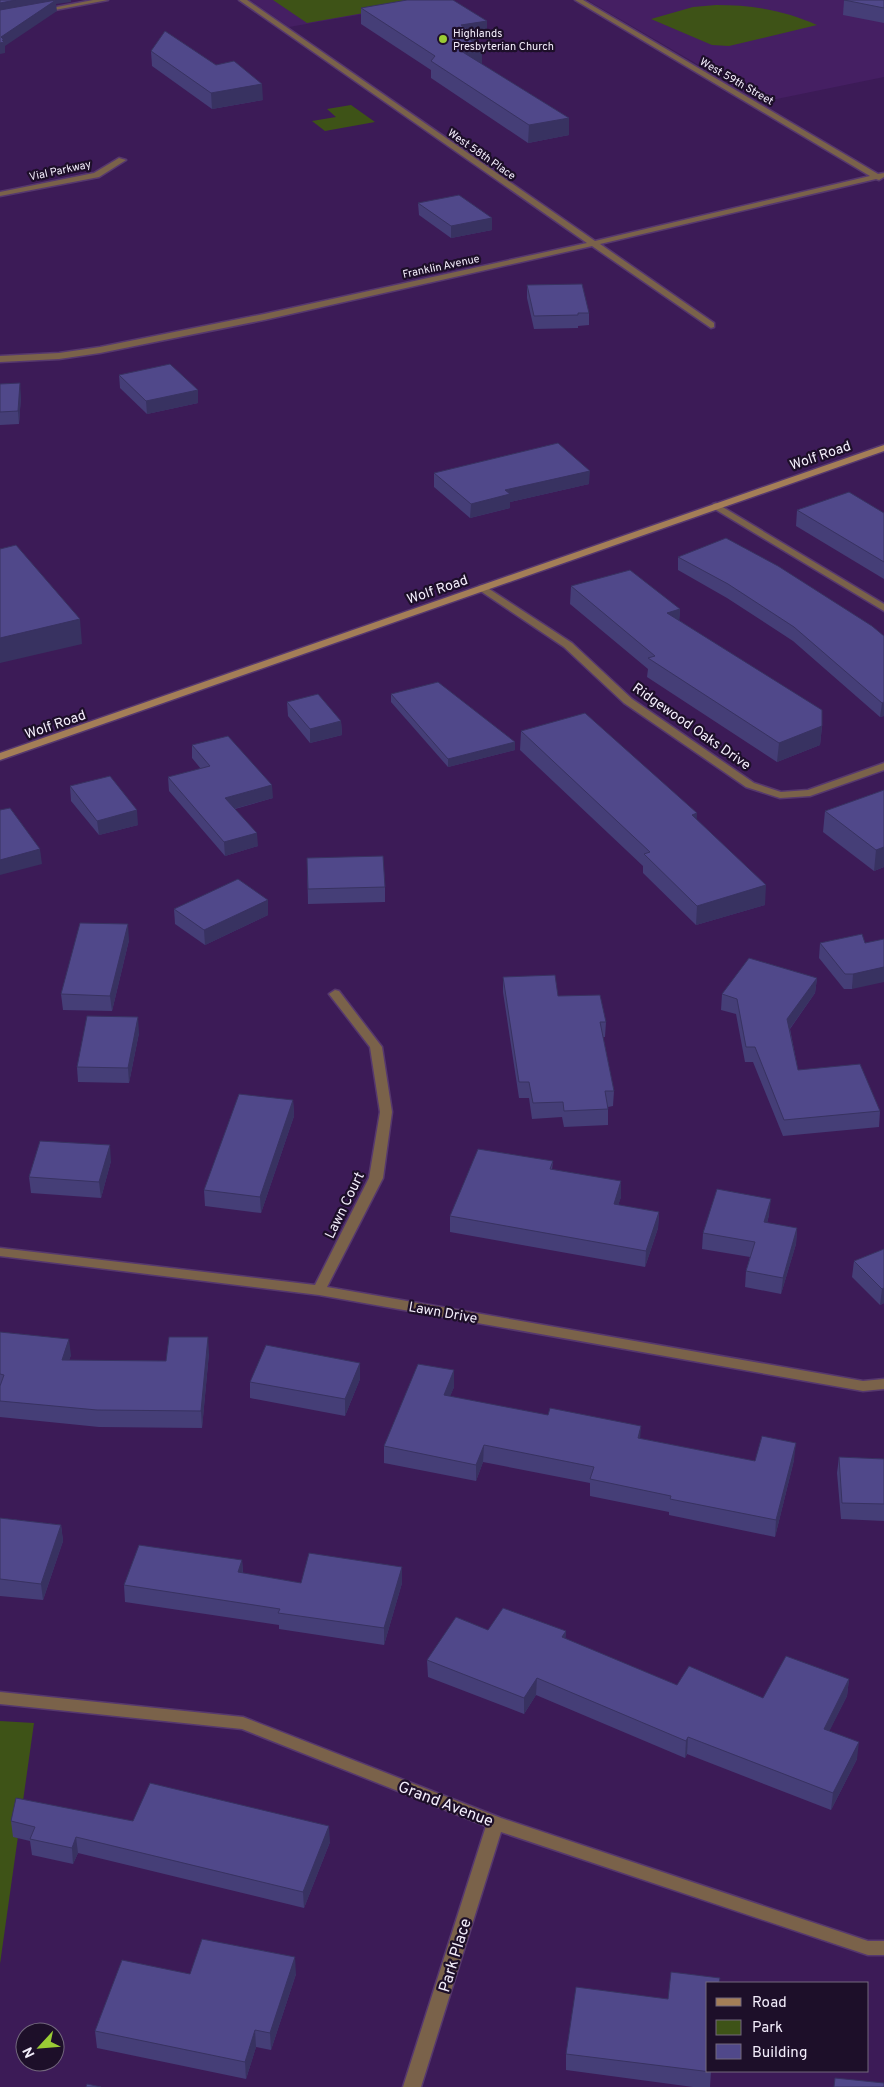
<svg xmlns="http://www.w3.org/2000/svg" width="884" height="2087" font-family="Overpass,sans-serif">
	<rect width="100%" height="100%" fill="#3c1b57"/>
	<g fill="#451f63">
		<path d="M250,0H445L289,27Z"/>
		<path d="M587,0H884V77L762,102Z"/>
	</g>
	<g fill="#3e5317">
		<path d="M273,0H438L307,23Z"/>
		<path d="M716,5C752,5 784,10 817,25L729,46L712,45L651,19L693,7Z"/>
		<path d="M351,105L375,122L325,131L312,121L336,117L327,109Z"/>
		<path d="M0,1721L34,1723L0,1964Z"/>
	</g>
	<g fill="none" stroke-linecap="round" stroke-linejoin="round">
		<defs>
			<g id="minor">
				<path d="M93,0H108L39,13L36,11Z"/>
				<path d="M239,0H247L595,241L870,176L575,0H583L878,174L884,173V177L879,180L876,179L600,244L714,323V327L711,328L592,246L264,320L100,353L59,359L0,362V356L59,353L100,347L264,314L587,243Z"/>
				<path d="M119,158L126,160L99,177L0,196V192L94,173Z"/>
				<path d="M716,503L884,604V611L713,508V504Z"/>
				<path d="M483,585L572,643L632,699L754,783L781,792L808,790L884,763V770L810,796L780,798L746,787L624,703L564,647L479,590V586Z"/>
				<path d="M335,990L339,991L382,1047L392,1112L383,1178L327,1287L863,1381L884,1379V1389L863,1391L319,1295L0,1256V1248L315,1285L369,1178L380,1112L370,1047L329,994Z"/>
				<path d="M0,1692L243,1717L501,1818L868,1941H884V1955H868L501,1832L421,2087H403L486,1826L242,1729L0,1704Z"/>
			</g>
			<path id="secondary" d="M884,445V451L0,760V753Z"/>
		</defs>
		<use href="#minor" stroke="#56386e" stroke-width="3"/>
		<use href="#secondary" stroke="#56386e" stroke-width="3"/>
		<use href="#minor" fill="#7a624a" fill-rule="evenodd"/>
		<use href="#secondary" fill="#a47e57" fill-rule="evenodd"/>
	</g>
	<g fill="#453e77">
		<path d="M844,0H884V23L843,15Z"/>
		<path d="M361,8L487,37L476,39V43L482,47V64L569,118V135L528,143L431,78V70L361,24Z"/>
		<path d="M151,51L263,100L212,109L152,66Z"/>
		<path d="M418,203L492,230L451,238L419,215Z"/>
		<path d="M527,285L589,313V325L578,326V328L534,329L527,298Z"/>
		<path d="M119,375L198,390V403L147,414L120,388Z"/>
		<path d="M0,384L21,396L19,424L0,425Z"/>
		<path d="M434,473L589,484L510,502V508L470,518L434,487Z"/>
		<path d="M797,510L884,513V579L796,526Z"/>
		<path d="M678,557L884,636V716L880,717L793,641L727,598L678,570Z"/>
		<path d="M571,586L680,609L679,620L822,726L820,745L777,762L647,677L648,669L570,604Z"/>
		<path d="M391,694L515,742V750L448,767L391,702Z"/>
		<path d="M287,702L341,721L342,735L310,743L288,716Z"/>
		<path d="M521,731L696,819L765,905L696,925L643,873V866L520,750Z"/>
		<path d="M192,745L273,798L235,809L258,846L225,856L169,791L168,777L201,769L192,758Z"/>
		<path d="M70,786L138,825L99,835L71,801Z"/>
		<path d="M884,790V867L874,871L823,832L825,811Z"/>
		<path d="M307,858L385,887V902L308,904Z"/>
		<path d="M174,909L268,915L205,945L175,924Z"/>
		<path d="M862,934L852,989H844L819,958L820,943Z"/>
		<path d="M129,940L112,1011L63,1010L61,994Z"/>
		<path d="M503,977L558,996L606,1022L605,1037H603L614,1091L613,1106L608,1107V1125L564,1127L562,1117L532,1119L529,1098H519L503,992Z"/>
		<path d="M817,978L815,993L790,1029L798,1070L880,1111L879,1127L783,1136L753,1062H745L736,1014L721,1010L722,994Z"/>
		<path d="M139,1033L129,1083L78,1082L77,1067Z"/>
		<path d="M293,1100L294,1116L261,1213L205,1206L204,1190Z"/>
		<path d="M111,1161L101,1198L31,1193L29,1177Z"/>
		<path d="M553,1161L552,1170L621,1197L618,1205L659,1212L658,1228L645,1267L450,1232V1216Z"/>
		<path d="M769,1215L767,1223L797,1228L796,1244L781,1294L745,1287L746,1271L750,1257L702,1249L703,1233Z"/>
		<path d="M884,1249V1303L880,1305L852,1277L854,1261Z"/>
		<path d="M0,1332L71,1355L69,1360L166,1361L209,1353L202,1428L99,1427L0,1417Z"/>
		<path d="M454,1370V1387L450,1396L641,1439L755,1461L794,1460L775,1537L669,1515V1512L590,1496V1483L483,1462L476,1481L384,1463V1446Z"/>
		<path d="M360,1379L345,1416L250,1398V1382Z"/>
		<path d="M839,1457L884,1459V1521L841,1519L837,1473Z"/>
		<path d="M0,1518L61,1525L63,1541L43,1600L0,1596Z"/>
		<path d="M242,1560L243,1573L301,1583H402L384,1645L279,1629V1625L125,1602L124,1585Z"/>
		<path d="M488,1630L566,1631L565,1639L677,1685L763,1698L849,1679L847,1696L829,1731L857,1759L831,1810L687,1754L685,1758L536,1695L524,1714L428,1677L427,1660Z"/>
		<path d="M11,1821H133L330,1842L304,1908L78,1853L73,1864L32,1855L30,1841L13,1837Z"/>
		<path d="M190,1974H296L271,2050L256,2047L246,2079L97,2048L95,2031Z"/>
		<path d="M668,1999L711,2071L710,2087H693L566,2070V2054Z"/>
	</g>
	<g fill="#383261">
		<path d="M16,0H71V2L56,4L57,11L5,46V53L0,54V3Z"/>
		<path d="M487,21V37L476,39V48L482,47V64L461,68V25Z"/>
		<path d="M262,84L263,100L212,109L211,93Z"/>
		<path d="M569,118V135L528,143L529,125Z"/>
		<path d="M492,218V230L451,238V226Z"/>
		<path d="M20,383L21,396L19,424L18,411Z"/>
		<path d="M198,390V403L147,414L146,401Z"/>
		<path d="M590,471L589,484L510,502V508L470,518L471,504L505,490Z"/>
		<path d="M680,609L679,627L667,613Z"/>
		<path d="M80,619L82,644L0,663V638Z"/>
		<path d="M884,702V716L880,717L882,703Z"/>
		<path d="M341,721L342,735L310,743V729Z"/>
		<path d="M822,726L820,745L777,762L779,743Z"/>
		<path d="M515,742V750L448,767V759Z"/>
		<path d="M272,785L273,798L226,811L225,798Z"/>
		<path d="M137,810L138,825L99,835L97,821Z"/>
		<path d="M697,813L696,832L692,815Z"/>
		<path d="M257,833L258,846L225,856L224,842Z"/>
		<path d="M884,847V867L874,871L876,850Z"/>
		<path d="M40,849L42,864L0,875V860Z"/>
		<path d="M766,885L765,905L696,925L697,906Z"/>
		<path d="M268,900V915L205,945L204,930Z"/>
		<path d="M128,924L129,940L112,1011L110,996Z"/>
		<path d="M884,967V982L852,989L853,974Z"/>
		<path d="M817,978L815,993L786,1034L787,1019Z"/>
		<path d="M138,1017L139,1033L129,1083L128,1068Z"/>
		<path d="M293,1100L294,1116L261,1213L260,1197Z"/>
		<path d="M110,1145L111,1161L101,1198L99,1182Z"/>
		<path d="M621,1181V1197L613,1220L614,1204Z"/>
		<path d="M771,1199L769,1215L763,1238L764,1222Z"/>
		<path d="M659,1212L658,1228L645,1267L646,1251Z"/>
		<path d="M797,1228L796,1244L781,1294L783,1278Z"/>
		<path d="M884,1288V1303L880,1305L882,1289Z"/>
		<path d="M208,1337L209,1353L202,1428L201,1411Z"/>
		<path d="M69,1339L71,1355L64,1376L62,1360Z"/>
		<path d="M360,1363V1379L345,1416V1399Z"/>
		<path d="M454,1370V1387L444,1411V1395Z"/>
		<path d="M641,1426L640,1442L638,1438Z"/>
		<path d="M796,1443L794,1460L775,1537L776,1520Z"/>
		<path d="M484,1445L483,1462L476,1481V1465Z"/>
		<path d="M61,1525L63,1541L43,1600L41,1584Z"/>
		<path d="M242,1560L243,1577L238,1572Z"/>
		<path d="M402,1567V1583L384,1645V1628Z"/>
		<path d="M566,1631L565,1648L562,1637Z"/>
		<path d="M537,1678L536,1695L524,1714V1698Z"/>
		<path d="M849,1679L847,1696L822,1746L824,1729Z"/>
		<path d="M688,1737L687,1754L685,1758L686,1741Z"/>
		<path d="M859,1742L857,1759L831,1810L833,1793Z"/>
		<path d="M329,1826L330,1842L304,1908L303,1892Z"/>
		<path d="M76,1837L78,1853L73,1864L72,1848Z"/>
		<path d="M295,1957L296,1974L271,2050L270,2033Z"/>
		<path d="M255,2030L256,2047L246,2079L245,2062Z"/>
	</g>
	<g fill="#50488a" stroke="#383261">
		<path d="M0,0H16L0,3Z"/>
		<path d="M56,0L1,37L4,40H2L4,42L0,43V10Z"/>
		<path d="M407,0H453L487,21L461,25L476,35L466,37L482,47L461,51L569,118L529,125L431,61L435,56L361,8Z"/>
		<path d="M844,0H884V8Z"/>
		<path d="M165,31L216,65L234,61L262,84L211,93L151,51Z"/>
		<path d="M459,195L492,218L451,226L418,203Z"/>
		<path d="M582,284L589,313H578V315L534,316L527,285Z"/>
		<path d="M170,364L198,390L146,401L119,375Z"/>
		<path d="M20,383L18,411L0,412V384Z"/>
		<path d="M558,443L590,471L505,490L510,494L471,504L434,473Z"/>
		<path d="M849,492L884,513V562L797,510Z"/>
		<path d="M726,538L778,566L872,626L884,636V702L882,703L794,627L728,584L678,557Z"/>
		<path d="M16,545L80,619L0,638V549Z"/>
		<path d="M630,570L680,609L667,613L822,710V726L779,743L648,658L655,656L571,586Z"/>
		<path d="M438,682L515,742L448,759L391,694Z"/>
		<path d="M318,694L341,721L310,729L287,702Z"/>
		<path d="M585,713L697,813L692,815L766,885L697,906L644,854L650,852L521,731Z"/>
		<path d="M228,736L272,785L225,798L257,833L224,842L168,777L210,766L192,745Z"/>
		<path d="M110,776L137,810L97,821L70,786Z"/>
		<path d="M884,790V847L876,850L825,811Z"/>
		<path d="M10,808L40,849L0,860V810Z"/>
		<path d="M383,856L385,887L308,889L307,858Z"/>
		<path d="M238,879L268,900L204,930L174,909Z"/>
		<path d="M80,923L128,924L110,996L61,994Z"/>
		<path d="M862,934L865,943L884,939V967L853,974H845L820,943Z"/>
		<path d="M749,958L817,978L787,1019L798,1070L860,1064L880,1111L784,1120L755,1047H746L737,999L722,994Z"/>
		<path d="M555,975L558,996L600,995L606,1022H600L614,1091H605L608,1109L564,1111L563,1102L533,1103L529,1082H519L503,977Z"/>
		<path d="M87,1016L138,1017L128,1068L77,1067Z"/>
		<path d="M239,1094L293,1100L260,1197L204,1190Z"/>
		<path d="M40,1141L110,1145L99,1182L29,1177Z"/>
		<path d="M478,1149L553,1161L550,1169L621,1181L614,1204L659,1212L646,1251L450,1216Z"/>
		<path d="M717,1189L771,1199L764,1222L797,1228L783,1278L746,1271L755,1242L703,1233Z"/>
		<path d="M884,1249V1288L882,1289L854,1261Z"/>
		<path d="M0,1332L69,1339L62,1360L166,1361L169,1337H208L201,1411L97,1410L0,1401V1386L4,1375L0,1374Z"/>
		<path d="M266,1345L360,1363L345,1399L250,1382Z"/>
		<path d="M418,1364L454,1370L444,1395L548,1415L550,1408L641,1426L638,1438L755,1461L762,1436L796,1443L776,1520L670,1499L671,1496L590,1479L594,1467L484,1445L476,1465L384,1446Z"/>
		<path d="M839,1457L884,1459V1504L842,1503Z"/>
		<path d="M0,1518L61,1525L41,1584L0,1579Z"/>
		<path d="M139,1545L242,1560L238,1572L301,1583L309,1553L402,1567L384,1628L278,1613L280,1609L124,1585Z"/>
		<path d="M503,1608L566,1631L562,1637L677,1685L689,1666L763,1698L786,1656L849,1679L824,1729L859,1742L833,1793L688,1737L686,1741L537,1678L524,1698L427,1660L456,1617L488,1630Z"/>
		<path d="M150,1783L329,1826L303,1892L76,1837L72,1848L30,1839L35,1827L11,1821L16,1798L133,1821Z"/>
		<path d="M202,1939L295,1957L270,2033L255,2030L245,2062L95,2031L122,1960L190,1974Z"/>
		<path d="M671,1972L720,1978L719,1983H708V2071H711V2072L566,2054L576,1987L668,1999Z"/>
		<path d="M835,2078L884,2083V2087H834Z"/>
		<path d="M87,2084L101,2087H86Z"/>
	</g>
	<circle fill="#9acb35" stroke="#1d0f29" stroke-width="2" cx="443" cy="39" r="5"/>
	<g text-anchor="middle" stroke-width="4.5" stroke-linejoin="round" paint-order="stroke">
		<g font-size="11" fill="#f3edfb" stroke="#1d0f29" text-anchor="start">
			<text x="453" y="37">Highlands<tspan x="453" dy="13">Presbyterian Church</tspan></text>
		</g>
		<g font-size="11" fill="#f3edfb" stroke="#1d0f29">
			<text transform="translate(737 81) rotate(30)" y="4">West 59th Street</text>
			<text transform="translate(482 154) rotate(35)" y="4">West 58th Place</text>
			<text transform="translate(60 170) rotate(-12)" y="4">Vial Parkway</text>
			<text transform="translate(441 266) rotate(-12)" y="4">Franklin Avenue</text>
		</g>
		<g font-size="14" fill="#f3edfb" stroke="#1d0f29">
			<text transform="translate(820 455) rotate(-19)" y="5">Wolf Road</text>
			<text transform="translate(437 589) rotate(-19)" y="5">Wolf Road</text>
			<text transform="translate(55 724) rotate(-19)" y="5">Wolf Road</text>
			<text transform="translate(692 726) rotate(35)" y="5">Ridgewood Oaks Drive</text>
			<text transform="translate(344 1205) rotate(-64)" y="5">Lawn Court</text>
			<text transform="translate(443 1312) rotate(10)" y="5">Lawn Drive</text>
		</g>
		<g font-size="16" fill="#f3edfb" stroke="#1d0f29">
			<text transform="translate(446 1803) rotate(21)" y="6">Grand Avenue</text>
			<text transform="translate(454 1955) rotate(-73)" y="6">Park Place</text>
		</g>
	</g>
	<rect x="706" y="1982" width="162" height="90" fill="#1d0f29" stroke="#73687d"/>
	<rect x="716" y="1998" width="25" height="8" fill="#a47e57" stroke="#73687d"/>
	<text x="752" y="2007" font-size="15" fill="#f3edfb">Road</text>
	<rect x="716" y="2020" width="25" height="15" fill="#3e5317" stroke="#73687d"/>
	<text x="752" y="2032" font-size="15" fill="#f3edfb">Park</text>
	<rect x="716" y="2044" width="25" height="15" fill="#50488a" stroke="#73687d"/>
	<text x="752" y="2057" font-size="15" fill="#f3edfb">Building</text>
	<g transform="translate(40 2047) rotate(244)"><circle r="24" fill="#1d0f29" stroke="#73687d"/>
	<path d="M0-4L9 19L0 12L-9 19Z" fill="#9acb35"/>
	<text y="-8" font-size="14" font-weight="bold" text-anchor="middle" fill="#f3edfb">N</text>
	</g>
</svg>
